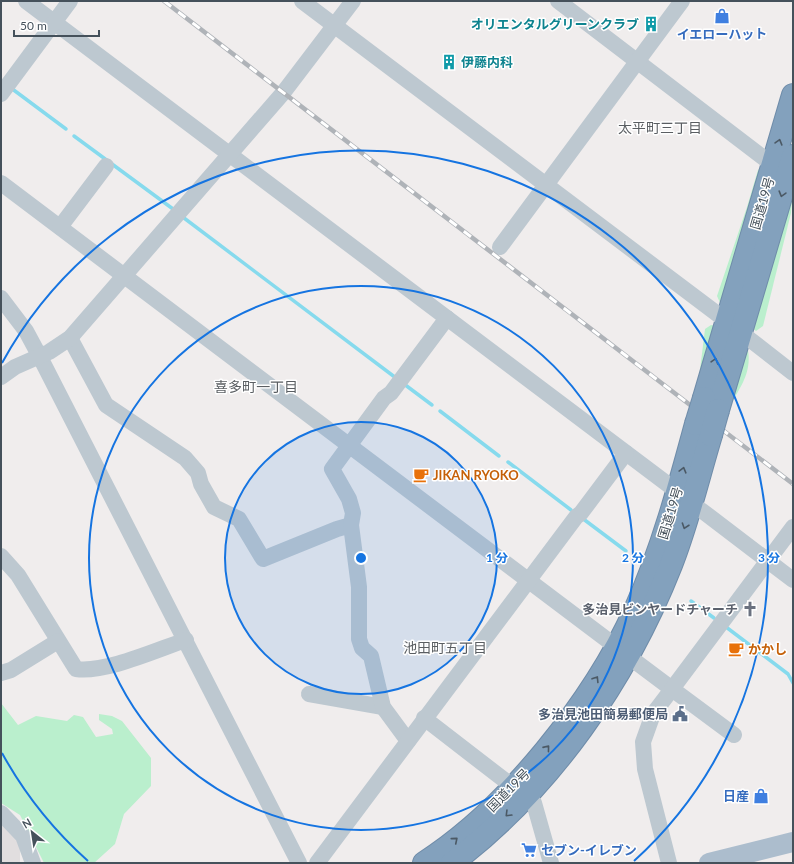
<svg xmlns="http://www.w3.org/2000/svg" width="794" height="864" font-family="Lato,'Noto Sans JP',sans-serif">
	<rect width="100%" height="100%" fill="#f0eded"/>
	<path fill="#e1dedf" d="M1,821L20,841V863H1Z"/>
	<g fill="#baefcd">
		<path d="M762,166L721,305L717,296L747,207L758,170Z"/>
		<path d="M793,187L791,213L763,326L756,331L752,328Z"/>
		<path d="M711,325L716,326L697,394L705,329Z"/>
		<path d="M745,348L748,350C752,374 739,389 728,409Z"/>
		<path d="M1,703L18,725L36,716L67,721L74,715L83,717L96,737L113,734L112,729L99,720V714L112,716L122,721L151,758V786L124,814L115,844L94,863H44L20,815L1,803Z"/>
	</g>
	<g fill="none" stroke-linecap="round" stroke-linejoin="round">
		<g stroke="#86daed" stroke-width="3.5">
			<path d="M11,88L66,129"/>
			<path d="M74,136L173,209"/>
			<path d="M184,218L396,378"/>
			<path d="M404,384L432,405"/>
			<path d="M440,411L499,456"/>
			<path d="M508,462L571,510"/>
			<path d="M582,518L626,551"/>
			<path d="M691,601L714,618"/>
			<path d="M726,627L788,674L793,683"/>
		</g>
		<defs>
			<g id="highway">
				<path d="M704,398L793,95"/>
				<path d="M718,410L793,156"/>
				<path d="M424,863C508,809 594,701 635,610C662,550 679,487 696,424"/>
				<path d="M452,863C551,788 626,679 671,565C688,522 698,478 711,435"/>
			</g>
		</defs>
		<use href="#highway" stroke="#6f8ca9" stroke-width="24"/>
		<g stroke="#bdc8d0" stroke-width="16">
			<path d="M26,1L670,486"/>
			<path d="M302,1L720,316"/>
			<path d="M558,1L765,159"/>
			<path d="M1,94L70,1"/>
			<path d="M1,183L610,642"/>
			<path d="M60,227L106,166"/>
			<path d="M500,247L682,1"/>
			<path d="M1,298L26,331L40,357L299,863"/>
			<path d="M70,338L106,405L185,458L198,473L201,484L214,507L239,519L263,559L337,529L351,525"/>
			<path d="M748,338L793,373"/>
			<path d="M1,377L15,367L49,352L70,338L283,93L353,1"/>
			<path d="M701,510L793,580"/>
			<path d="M1,556L18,575L76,669C106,673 156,650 186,640"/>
			<path d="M636,662L672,689L653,714L643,742L645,769L669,863"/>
			<path d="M1,673L11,670L58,641"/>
			<path d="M309,694L383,707"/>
			<path d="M424,718L512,786"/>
			<path d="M734,735L672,689L793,527"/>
			<path d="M408,741L383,707L371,656L362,648L359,639V587L351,525L353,513L349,499L332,469L384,398L391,393L447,318"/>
			<path d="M526,795L534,803L551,863"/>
			<path d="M1,813L23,836L33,863"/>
			<path d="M317,863L576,517L581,513L626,453"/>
		</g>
		<path stroke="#acbdcd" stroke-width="20" d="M709,863L793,842"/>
		<use href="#highway" stroke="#83a1bd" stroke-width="22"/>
		<defs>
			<path id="rail" d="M164,1L793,484"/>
		</defs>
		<use href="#rail" stroke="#afb3b8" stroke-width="4.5"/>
		<use href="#rail" stroke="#fff" stroke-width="3" stroke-dasharray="9" stroke-linecap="butt"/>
		<defs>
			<g id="highway-bridge">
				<path d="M696,424L704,398"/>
				<path d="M711,435L718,410"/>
			</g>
		</defs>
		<use href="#highway-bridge" stroke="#6f8ca9" stroke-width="24" stroke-linecap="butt"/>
		<use href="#highway-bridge" stroke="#83a1bd" stroke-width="22"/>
	</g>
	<defs><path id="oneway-chevron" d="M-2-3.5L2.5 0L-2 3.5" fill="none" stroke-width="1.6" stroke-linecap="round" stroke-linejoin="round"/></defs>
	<g stroke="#4b5965">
		<use href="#oneway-chevron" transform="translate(779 142) rotate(-74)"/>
		<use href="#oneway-chevron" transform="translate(782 194) rotate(106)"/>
		<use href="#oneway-chevron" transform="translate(715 361) rotate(-73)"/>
		<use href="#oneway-chevron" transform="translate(683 470) rotate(-75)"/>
		<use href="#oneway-chevron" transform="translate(685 526) rotate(109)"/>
		<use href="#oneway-chevron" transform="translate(596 679) rotate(-58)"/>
		<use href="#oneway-chevron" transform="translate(547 748) rotate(-51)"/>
		<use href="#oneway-chevron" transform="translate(508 814) rotate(135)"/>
		<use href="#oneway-chevron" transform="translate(455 840) rotate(-40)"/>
	</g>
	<circle cx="361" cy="558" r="136" fill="#1574e1" fill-opacity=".12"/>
	<g fill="none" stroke="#1574e1" stroke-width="2">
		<circle cx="361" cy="558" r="136"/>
		<circle cx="361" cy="558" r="272"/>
		<path d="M88 861A408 408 0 0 1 2 753M2 363A408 408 0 1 1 634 861"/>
	</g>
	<defs>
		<symbol id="shop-bare" viewBox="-9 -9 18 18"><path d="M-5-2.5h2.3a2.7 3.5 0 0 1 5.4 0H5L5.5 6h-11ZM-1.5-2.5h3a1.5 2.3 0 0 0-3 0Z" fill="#3f7fe0" stroke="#fff" stroke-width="2.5" paint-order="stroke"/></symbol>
		<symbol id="building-bare" viewBox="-9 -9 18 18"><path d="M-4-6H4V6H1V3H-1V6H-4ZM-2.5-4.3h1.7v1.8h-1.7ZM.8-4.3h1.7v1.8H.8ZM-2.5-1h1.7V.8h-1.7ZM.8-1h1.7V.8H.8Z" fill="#0f9aa8" stroke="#fff" stroke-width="2.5" paint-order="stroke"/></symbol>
		<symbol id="cafe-bare" viewBox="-9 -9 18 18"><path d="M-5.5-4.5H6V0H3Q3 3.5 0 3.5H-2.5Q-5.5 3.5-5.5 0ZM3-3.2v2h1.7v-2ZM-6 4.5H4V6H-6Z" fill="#e8710a" stroke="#fff" stroke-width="2.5" paint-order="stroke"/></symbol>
		<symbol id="church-bare" viewBox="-9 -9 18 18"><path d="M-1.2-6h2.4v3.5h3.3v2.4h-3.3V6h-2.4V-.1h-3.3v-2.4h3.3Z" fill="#6b7280" stroke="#fff" stroke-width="2.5" paint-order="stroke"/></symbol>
		<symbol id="civic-bare" viewBox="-9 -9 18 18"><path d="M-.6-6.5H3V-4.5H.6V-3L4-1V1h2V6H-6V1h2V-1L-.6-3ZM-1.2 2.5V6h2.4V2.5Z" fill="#5c6f8a" stroke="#fff" stroke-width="2.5" paint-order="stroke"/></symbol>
		<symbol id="supermarket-bare" viewBox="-9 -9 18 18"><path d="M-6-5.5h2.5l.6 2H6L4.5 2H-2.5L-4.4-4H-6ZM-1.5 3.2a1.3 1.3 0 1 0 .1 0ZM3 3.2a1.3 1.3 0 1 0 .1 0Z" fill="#3f7fe0" stroke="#fff" stroke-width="2.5" paint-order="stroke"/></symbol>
	</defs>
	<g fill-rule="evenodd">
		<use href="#shop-bare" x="711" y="5" width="22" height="22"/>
		<use href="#building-bare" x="640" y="13" width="22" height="22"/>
		<use href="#building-bare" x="438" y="51" width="22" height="22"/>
		<use href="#cafe-bare" x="410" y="464" width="22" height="22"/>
		<use href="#church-bare" x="739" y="598" width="22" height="22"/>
		<use href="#cafe-bare" x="725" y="638" width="22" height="22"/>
		<use href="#civic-bare" x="669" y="703" width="22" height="22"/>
		<use href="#shop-bare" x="750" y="785" width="22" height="22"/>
		<use href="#supermarket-bare" x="518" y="839" width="22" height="22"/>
	</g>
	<g text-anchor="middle" stroke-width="3" stroke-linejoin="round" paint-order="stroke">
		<g font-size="13" font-weight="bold" fill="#0d838f" stroke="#fff" text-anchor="end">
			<text x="639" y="29">オリエンタルグリーンクラブ</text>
			<text x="461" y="67" text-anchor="start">伊藤内科</text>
		</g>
		<g font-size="13" font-weight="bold" fill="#366cbe" stroke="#fff">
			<text x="722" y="39">イエローハット</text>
			<text x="749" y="801" text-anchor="end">日産</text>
			<text x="541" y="855" text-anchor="start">セブン-イレブン</text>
		</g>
		<g font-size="13" fill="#45515b" stroke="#fff">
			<text transform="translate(762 203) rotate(-74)" y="5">国道19号</text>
			<text transform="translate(670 513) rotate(-73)" y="5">国道19号</text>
			<text transform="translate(508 790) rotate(-45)" y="5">国道19号</text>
		</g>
		<g font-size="13" font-weight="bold" fill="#c56008" stroke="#fff" text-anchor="start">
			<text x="433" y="480">JIKAN RYOKO</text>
			<text x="748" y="654">かかし</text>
		</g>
		<g font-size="13" font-weight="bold" fill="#5b616d" stroke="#fff" text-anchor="end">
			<text x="738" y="614">多治見ビンヤードチャーチ</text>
		</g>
		<g font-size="13" font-weight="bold" fill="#4e5e75" stroke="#fff" text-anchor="end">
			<text x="668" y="719">多治見池田簡易郵便局</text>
		</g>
		<g font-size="14" fill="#5a5e62" stroke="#fff">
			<text x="660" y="133">太平町三丁目</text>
			<text x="256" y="392">喜多町一丁目</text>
			<text x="445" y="653">池田町五丁目</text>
		</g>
	</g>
	<circle cx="361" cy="558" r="6" fill="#1574e1" stroke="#fff" stroke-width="2"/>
	<g font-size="12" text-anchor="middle" font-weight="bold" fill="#1574e1" stroke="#fff" stroke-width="3" stroke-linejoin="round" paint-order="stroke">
		<text x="497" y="562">1 分</text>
		<text x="633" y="562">2 分</text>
		<text x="769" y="562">3 分</text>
	</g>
	<rect width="794" height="864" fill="none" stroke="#45515b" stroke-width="4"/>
	<g transform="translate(32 832) rotate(330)" stroke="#ffffff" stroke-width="3" paint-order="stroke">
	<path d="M0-3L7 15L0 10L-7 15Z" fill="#45515b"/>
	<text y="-6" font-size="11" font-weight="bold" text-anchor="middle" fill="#45515b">N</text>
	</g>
	<path d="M14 30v6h85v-6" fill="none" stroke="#45515b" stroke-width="2"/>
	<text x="20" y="30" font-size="12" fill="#45515b" stroke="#ffffff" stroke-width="3" paint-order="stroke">50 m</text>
</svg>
